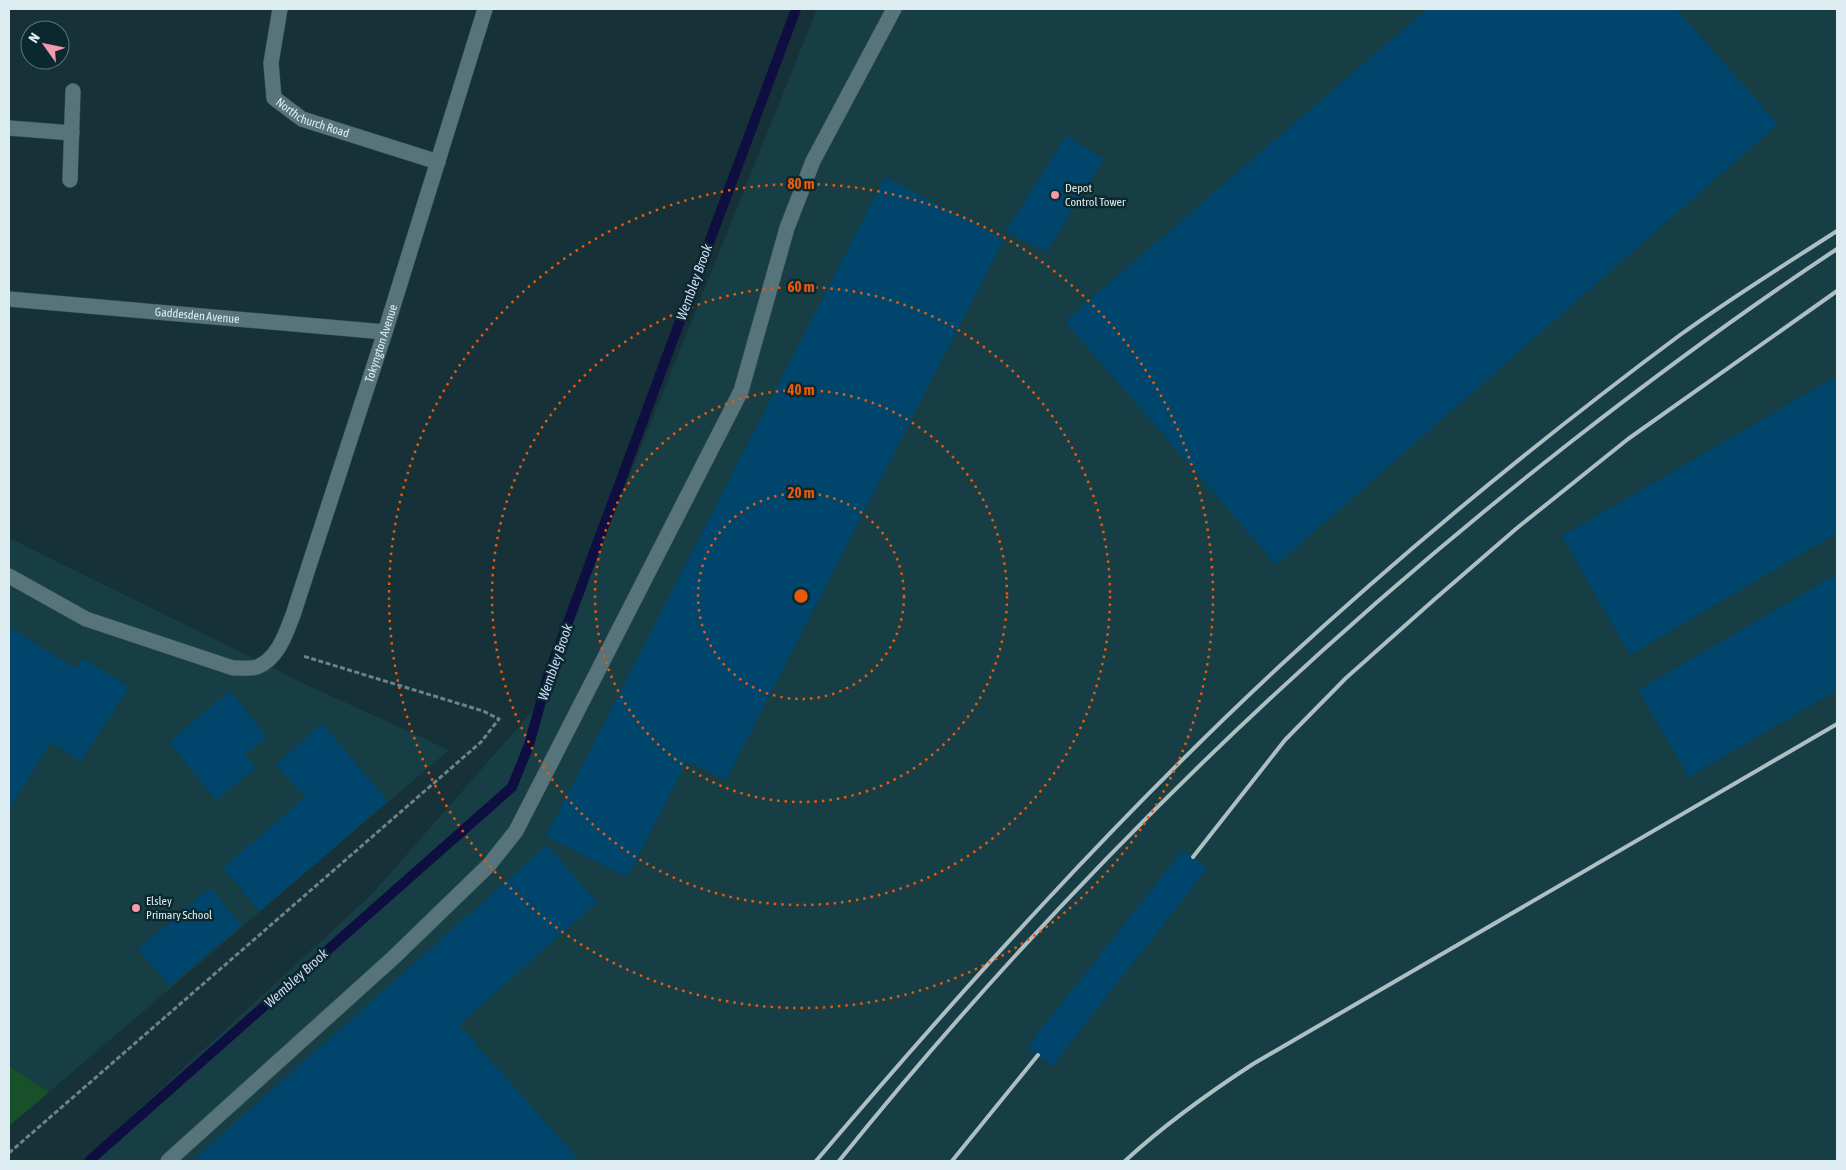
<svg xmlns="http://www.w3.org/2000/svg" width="1846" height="1170" font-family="'Asap Condensed',sans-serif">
	<rect width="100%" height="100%" fill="#163238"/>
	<g fill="#173e45">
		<path d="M817,9H1837V1161H83L373,893L537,706Z"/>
		<path d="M9,538L307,685L449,750L49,1092L9,1066Z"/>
	</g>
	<path fill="#185129" d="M9,1066L49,1092L9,1126Z"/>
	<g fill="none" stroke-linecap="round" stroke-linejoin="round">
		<path stroke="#0e0f40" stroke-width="10" d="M89,1161L512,787L529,745L548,676L796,9"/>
	</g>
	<g fill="#00456c">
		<path d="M1427,9H1676L1778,124L1276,565L1065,321Z"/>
		<path d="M1066,136L1104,159L1046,252L1006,231Z"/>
		<path d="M885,177L1004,239L726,780L687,761L627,877L546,836Z"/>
		<path d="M1837,376V533L1630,655L1562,536Z"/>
		<path d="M1837,574V690L1689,777L1638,690Z"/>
		<path d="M9,627L76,669L83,658L129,687L81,761L51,742L9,809Z"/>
		<path d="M230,691L267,737L245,755L256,768L216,800L169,742Z"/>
		<path d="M322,724L388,801L260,911L223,868L305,797L276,764Z"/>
		<path d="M547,845L597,902L459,1025L580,1161H192Z"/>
		<path d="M1183,850L1207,869L1052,1066L1027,1047Z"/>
		<path d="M210,888L242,925L170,986L138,949Z"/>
	</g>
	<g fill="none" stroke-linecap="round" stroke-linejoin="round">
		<defs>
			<g id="minor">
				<path id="s1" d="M280,9L271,63L274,98L302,119L438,162"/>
				<path d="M9,128L72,133"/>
				<path d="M70,180L73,91"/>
				<path id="s2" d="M9,299L385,332"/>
				<path id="s3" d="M9,576L86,619L233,668C240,668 251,669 257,667C278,659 286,633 293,615L385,332L485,9"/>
				<path d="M168,1161L393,958L489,865L516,831L741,391L787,228L813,161L894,9"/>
			</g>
		</defs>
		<use href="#minor" stroke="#395155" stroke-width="16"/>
		<path stroke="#6c8388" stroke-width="3" stroke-dasharray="5 2.5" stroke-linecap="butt" d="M9,1153L481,742L499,719L483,711L303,656"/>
		<use href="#minor" stroke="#56747a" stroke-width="15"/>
		<g stroke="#acbfc3" stroke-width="4">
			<path d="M1193,857L1285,740L1346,678L1436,598L1517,528L1628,439L1837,291"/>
			<path d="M816,1161C963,988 1116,818 1283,663C1409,547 1543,437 1680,335C1731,298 1784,265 1837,231"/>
			<path d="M839,1161C1055,893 1301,653 1572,441C1658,374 1746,309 1837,249"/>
			<path d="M952,1161L1038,1055"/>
			<path d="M1125,1161C1165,1124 1207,1094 1253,1064L1837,724"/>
		</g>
	</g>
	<g fill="none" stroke="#e8590c" stroke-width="2.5" stroke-dasharray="2.5 5">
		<circle cx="801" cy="596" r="103"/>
		<circle cx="801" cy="596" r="206"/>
		<circle cx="801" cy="596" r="309"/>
		<circle cx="801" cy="596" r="412"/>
	</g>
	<g fill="#f39aac" stroke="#0b282e" stroke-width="2">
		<circle cx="1055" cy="195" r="5"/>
		<circle cx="136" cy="908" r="5"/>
	</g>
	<g text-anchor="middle" stroke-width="5" stroke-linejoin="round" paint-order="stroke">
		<g font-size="12" fill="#dcecf0" stroke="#0b282e">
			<text dy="4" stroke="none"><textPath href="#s1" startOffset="134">Northchurch Road</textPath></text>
			<text dy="4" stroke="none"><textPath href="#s2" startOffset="189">Gaddesden Avenue</textPath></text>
			<text dy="4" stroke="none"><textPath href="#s3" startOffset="618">Tokyngton Avenue</textPath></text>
		</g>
		<g font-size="12" fill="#dcecf0" stroke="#0b282e" text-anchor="start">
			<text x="1065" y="192">Depot<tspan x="1065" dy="14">Control Tower</tspan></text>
			<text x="146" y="905">Elsley<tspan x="146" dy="14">Primary School</tspan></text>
		</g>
		<g font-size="14" font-style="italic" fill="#cfd8fa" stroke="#0b282e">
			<text transform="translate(694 282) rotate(-70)" y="5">Wembley Brook</text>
			<text transform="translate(555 662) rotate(-71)" y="5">Wembley Brook</text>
			<text transform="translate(296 978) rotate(-42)" y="5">Wembley Brook</text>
		</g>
	</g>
	<circle cx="801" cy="596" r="8" fill="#e8590c" stroke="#0b282e" stroke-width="2.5"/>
	<g font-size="15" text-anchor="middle" font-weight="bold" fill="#e8590c" stroke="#0b282e" stroke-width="5" stroke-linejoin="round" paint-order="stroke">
		<text x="801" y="189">80 m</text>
		<text x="801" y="292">60 m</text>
		<text x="801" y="395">40 m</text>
		<text x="801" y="498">20 m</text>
	</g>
	<rect width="1846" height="1170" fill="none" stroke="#dcecf0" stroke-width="20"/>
	<g transform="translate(45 45) rotate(303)"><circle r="24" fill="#0b282e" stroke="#5f767c"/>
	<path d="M0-4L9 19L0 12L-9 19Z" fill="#f39aac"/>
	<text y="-8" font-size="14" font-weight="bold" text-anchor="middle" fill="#dcecf0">N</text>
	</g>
</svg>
